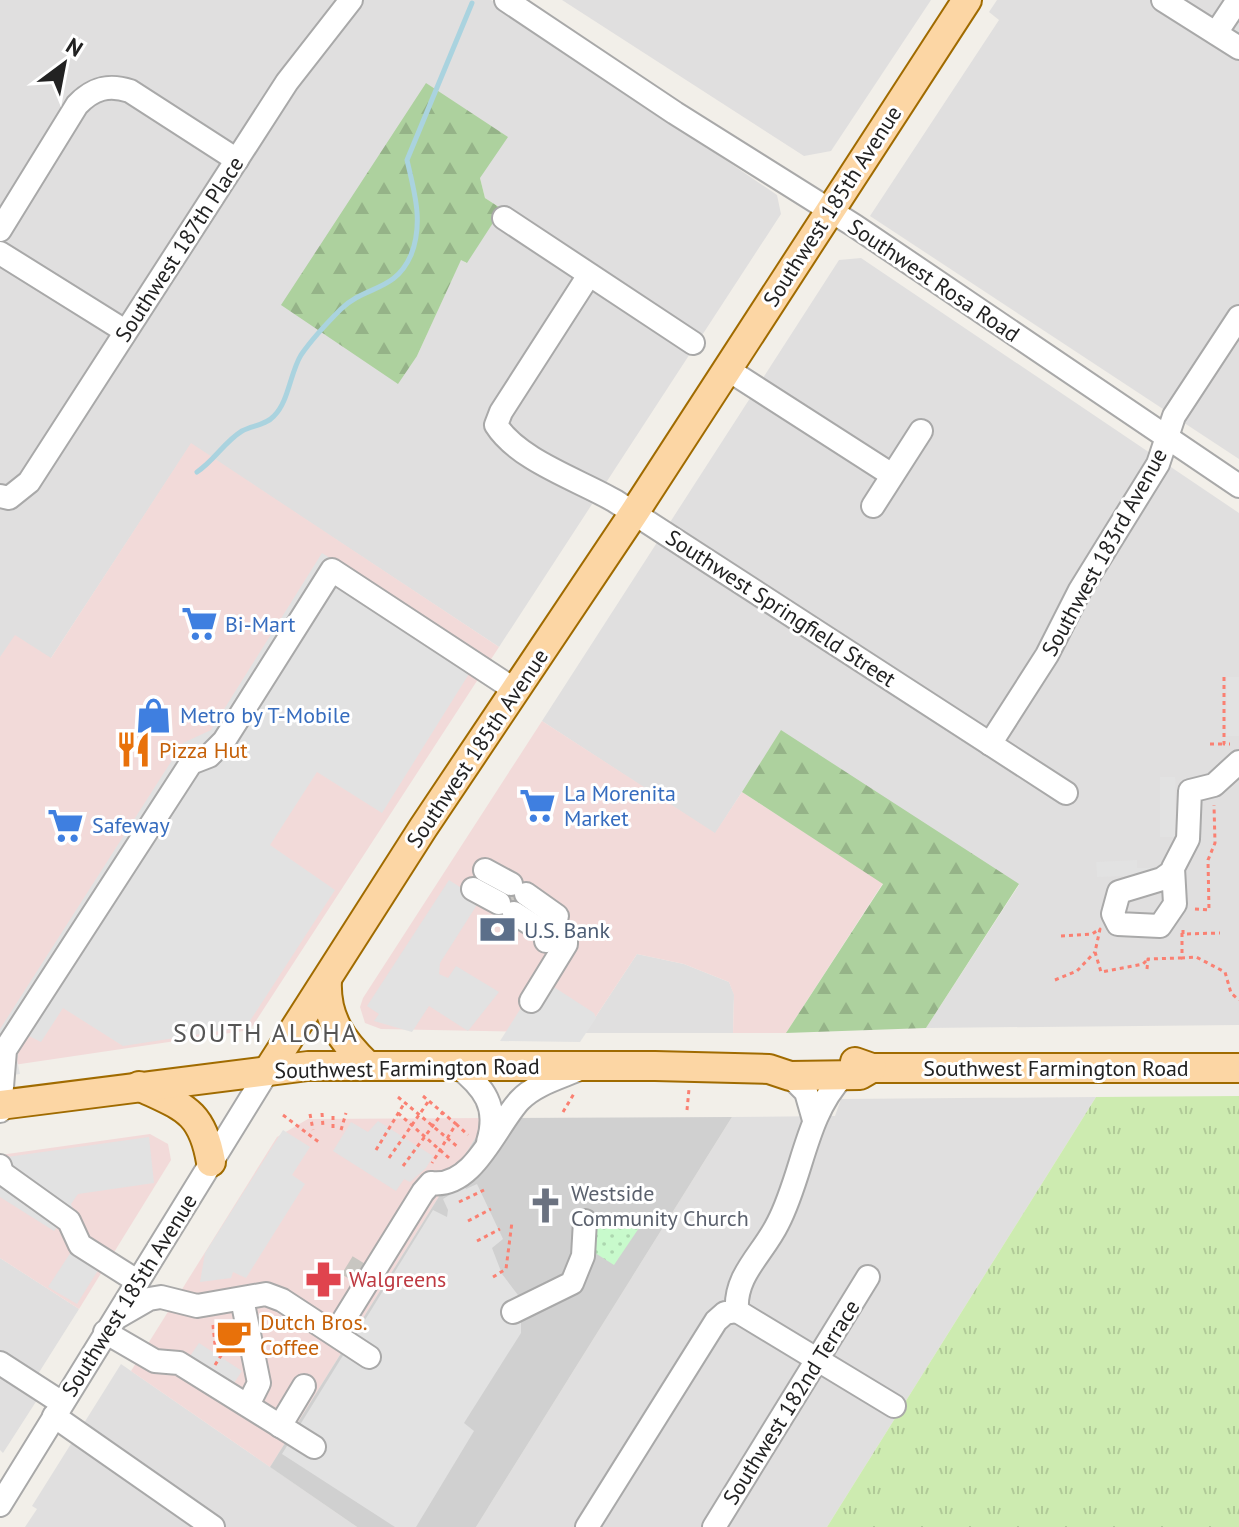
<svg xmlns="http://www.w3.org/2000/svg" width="1239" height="1527" font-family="'PT Sans',sans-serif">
	<defs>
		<pattern id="grass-tufts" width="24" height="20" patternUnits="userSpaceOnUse" patternTransform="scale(2)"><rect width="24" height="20" fill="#cdebb0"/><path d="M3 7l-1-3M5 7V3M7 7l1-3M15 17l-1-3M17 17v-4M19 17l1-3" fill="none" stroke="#b0c997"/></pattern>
		<pattern id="forest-firs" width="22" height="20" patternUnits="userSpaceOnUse" patternTransform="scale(2)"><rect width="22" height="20" fill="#add19e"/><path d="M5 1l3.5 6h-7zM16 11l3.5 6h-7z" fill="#95b388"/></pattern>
		<pattern id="park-dots" width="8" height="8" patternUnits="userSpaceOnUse" patternTransform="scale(2)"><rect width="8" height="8" fill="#c8facc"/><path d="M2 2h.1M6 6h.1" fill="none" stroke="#acd6af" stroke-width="1.8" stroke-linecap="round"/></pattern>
	</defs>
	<rect width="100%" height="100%" fill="#f2efe9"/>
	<g fill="#e0dfdf" fill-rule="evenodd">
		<path d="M0,0H491L777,195L781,214L499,647L191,444L51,658L0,657ZM426,83L480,178L485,198L502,209L466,263L461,259L417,356Z"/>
		<path d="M562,0H931L831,151L804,156Z"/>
		<path d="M997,0H1239V459L870,216L999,20L989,12Z"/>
		<path d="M861,258L1239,513V1025L926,1028L1019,885L781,731L715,834L542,721L839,260Z"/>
		<path d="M637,954L684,964L729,982L734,994L733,1033H585Z"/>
		<path d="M1096,1097L827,1527H476L732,1117L835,1116L841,1099Z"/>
		<path d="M0,1258L79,1309L26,1393L37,1400L3,1453L0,1450Z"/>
		<path d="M121,1364L357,1527H25L37,1509L32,1506Z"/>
	</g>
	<g fill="#f2dad9">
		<path d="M191,443L499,647L250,1030L0,1067V657L15,635L51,658Z"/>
		<path d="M542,721L715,833L742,792L883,883L786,1033H733L734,995L729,982L684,964L637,954L585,1033L381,1029L365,1023L360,1007L363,998Z"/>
		<path d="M488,1118L270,1467L131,1371L277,1137L308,1119Z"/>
		<path d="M150,1134L168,1144L171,1160L79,1309L0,1258V1155Z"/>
	</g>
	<path fill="#d0d0d0" d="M732,1117L476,1527H357L270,1467L488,1118Z"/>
	<path fill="url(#grass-tufts)" d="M1239,1096V1527H827L1096,1097Z"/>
	<g fill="url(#forest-firs)">
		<path d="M426,83L508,137L480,178L485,198L502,209L467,263L461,260L417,356L398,384L281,305Z"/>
		<path d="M781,730L1019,884L926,1028L786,1033L883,884L742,792Z"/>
	</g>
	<path fill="url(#park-dots)" d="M595,1220L643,1222L614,1265L592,1251Z"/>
	<g fill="#e2e2e2">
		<path d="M322,553L482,653L382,813L317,772L270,845L335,890L246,1027L123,1046L63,1008L41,1042L27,1035L20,1043L17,1060L20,1074L0,1077V1029L183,743L211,730Z"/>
		<path d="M1227,677H1239V736H1226Z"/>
		<path d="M1160,777H1175L1176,837H1160Z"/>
		<path d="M1137,860V868H1150V875L1097,877L1096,862Z"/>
		<path d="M449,880L480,900L440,963L439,974L448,978L456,966L499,992L468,1031L429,1006L412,1032L374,1021L379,1014L367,1006Z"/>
		<path d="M540,978L594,1013L596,1018L580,1042L500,1041Z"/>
		<path d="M378,1121L433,1156L426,1168L410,1182L404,1179L396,1191L333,1151L351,1122L368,1132Z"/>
		<path d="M283,1130L310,1147L292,1175L305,1184L246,1278L233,1272L231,1278L200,1282L205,1253Z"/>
		<path d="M149,1137L154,1183L78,1194L71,1204L82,1234L110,1251L77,1304L48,1287L71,1252L58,1226L54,1231L0,1197V1158Z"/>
		<path d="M477,1184L503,1239L492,1248L502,1274L521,1299V1333L464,1423L474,1431L416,1527H395L282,1454L433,1210L447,1217L448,1210L443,1199L464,1186L466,1189Z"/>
		<path d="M199,1343L242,1371L234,1383L190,1356Z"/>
	</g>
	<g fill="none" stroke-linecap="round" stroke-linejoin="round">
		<path stroke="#aad3df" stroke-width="5" d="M197,472C215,460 224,442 242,431C252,425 265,426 274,416C289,401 290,373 301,355C312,339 328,322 341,309C366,285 395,292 411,255C424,222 414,191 407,160L472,3"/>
		<g stroke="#c8c6c1" stroke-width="22" stroke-dasharray="22 11" stroke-linecap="butt">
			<path d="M505,894L520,903"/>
			<path d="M351,1280L362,1262"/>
		</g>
		<defs>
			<g id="minor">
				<path d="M506,0L675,113L855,226L1239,486"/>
				<path d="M1163,0L1239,48"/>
				<path d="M1216,33L1238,0"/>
				<path d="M504,218L693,343"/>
				<path d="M0,230L77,105C93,88 109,84 130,91L237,160"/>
				<path d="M0,253L125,331"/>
				<path d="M589,275L501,412L496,425C518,460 579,480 615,501L1066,793"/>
				<path d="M727,369L892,475"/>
				<path d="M0,496L9,498L29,482L287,82L351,0"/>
				<path d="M873,506L921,431"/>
				<path d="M990,744L1047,655L1080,590L1158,464L1174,416L1239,317"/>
				<path d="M485,870L511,884"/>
				<path d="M1173,871L1162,879L1119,892L1113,914L1118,924L1160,926L1175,904L1173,868L1188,839L1190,791L1214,785L1239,762"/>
				<path d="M473,889L499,903"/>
				<path d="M526,894L557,916L551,933"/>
				<path d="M514,913L545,933L546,941"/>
				<path d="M531,1001L566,944V936"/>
				<path d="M457,1066C484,1087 499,1107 488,1142"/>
				<path d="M790,1076L806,1092L814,1120"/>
				<path d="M0,1111L5,1050L191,763L209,756L224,741L332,570L515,690"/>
				<path d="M0,1166L2,1173L69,1221L80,1245L137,1281"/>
				<path d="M242,1299L259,1383L248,1405"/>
				<path d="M737,1311L894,1406"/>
				<path d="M513,1312L572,1283L583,1256L585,1221"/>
				<path d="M116,1318L149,1299L161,1297L197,1306L266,1294L282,1300L369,1357"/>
				<path d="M105,1332L155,1361L179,1363L314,1447"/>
				<path d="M335,1334L423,1192L431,1183C474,1189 496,1125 520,1100C535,1084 562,1077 582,1068"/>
				<path d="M0,1363L62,1403"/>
				<path d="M54,1416L213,1527"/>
				<path d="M280,1426L304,1386"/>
				<path d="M0,1505L269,1069"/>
				<path d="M587,1527L716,1321L725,1313L737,1311C734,1275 763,1254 778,1223C803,1175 805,1116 843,1076"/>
				<path d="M714,1527L868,1277"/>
			</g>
			<g id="major">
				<path d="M327,980C325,1017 341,1040 368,1066"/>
				<path d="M855,1062L872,1068H1239"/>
				<path d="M269,1069L423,828L634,513L967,0"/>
				<path d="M139,1086C183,1107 202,1110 211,1162"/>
				<path d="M0,1105L308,1066H655L769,1069L790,1076L860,1075L872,1068"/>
			</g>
		</defs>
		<use href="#minor" stroke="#a9a9a9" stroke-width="26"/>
		<use href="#major" stroke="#a06b00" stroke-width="32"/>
		<g stroke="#fa8072" stroke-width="3" stroke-dasharray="4 4" stroke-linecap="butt">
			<path d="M1224,677V744H1230"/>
			<path d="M1210,744H1224"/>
			<path d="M1195,909L1209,910L1208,860L1215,843L1214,805"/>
			<path d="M1183,930V934L1220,933"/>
			<path d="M1182,933V958L1196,957L1225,972L1231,993L1239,1000"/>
			<path d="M1061,936L1092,934L1100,929L1095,952L1101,972L1143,964L1148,959"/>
			<path d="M1147,969L1148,959L1182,958"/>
			<path d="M1055,980L1077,971L1095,952"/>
			<path d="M423,1096L456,1124L432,1163"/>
			<path d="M398,1097L459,1148"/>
			<path d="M687,1110L689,1089"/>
			<path d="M563,1112L575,1092"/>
			<path d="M322,1113L323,1127"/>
			<path d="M398,1113L449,1158"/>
			<path d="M310,1114L313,1130"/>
			<path d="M283,1115L320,1143"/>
			<path d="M456,1124L468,1135"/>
			<path d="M333,1128V1113"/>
			<path d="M341,1130L346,1113"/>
			<path d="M376,1150L405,1102"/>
			<path d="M389,1158L428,1102"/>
			<path d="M403,1166L443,1112"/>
			<path d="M459,1202L484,1190"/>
			<path d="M468,1221L491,1209"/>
			<path d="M477,1241L500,1229"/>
			<path d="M493,1277L506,1269L512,1222"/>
			<path d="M221,1321L223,1344L232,1343"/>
			<path d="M213,1325L215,1345L223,1344"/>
			<path d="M215,1365L222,1354"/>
		</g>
		<use href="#minor" stroke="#fff" stroke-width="22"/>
		<use href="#major" stroke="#fcd6a4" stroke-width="28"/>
	</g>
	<defs>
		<symbol id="supermarket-bare" viewBox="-9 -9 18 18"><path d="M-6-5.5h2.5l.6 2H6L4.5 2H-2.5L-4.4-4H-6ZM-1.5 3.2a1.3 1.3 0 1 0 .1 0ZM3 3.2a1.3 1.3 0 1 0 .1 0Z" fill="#3f7fe0" stroke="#fff" stroke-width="2.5" paint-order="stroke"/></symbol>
		<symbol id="shop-bare" viewBox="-9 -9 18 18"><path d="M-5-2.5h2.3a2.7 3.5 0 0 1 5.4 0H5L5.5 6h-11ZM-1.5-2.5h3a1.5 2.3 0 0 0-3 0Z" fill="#3f7fe0" stroke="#fff" stroke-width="2.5" paint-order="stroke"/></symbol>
		<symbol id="restaurant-bare" viewBox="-9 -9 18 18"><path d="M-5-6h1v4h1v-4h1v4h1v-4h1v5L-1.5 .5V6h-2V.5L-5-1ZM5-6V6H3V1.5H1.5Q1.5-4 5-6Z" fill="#e8710a" stroke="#fff" stroke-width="2.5" paint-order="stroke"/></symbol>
		<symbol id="bank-bare" viewBox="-9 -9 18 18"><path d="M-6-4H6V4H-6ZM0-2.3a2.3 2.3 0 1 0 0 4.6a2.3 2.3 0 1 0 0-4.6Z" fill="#5c6f8a" stroke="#fff" stroke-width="2.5" paint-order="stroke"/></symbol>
		<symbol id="church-bare" viewBox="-9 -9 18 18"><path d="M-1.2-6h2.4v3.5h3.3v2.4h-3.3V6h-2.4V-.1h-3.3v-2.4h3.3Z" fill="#6b7280" stroke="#fff" stroke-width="2.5" paint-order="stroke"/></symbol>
		<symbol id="pharmacy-bare" viewBox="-9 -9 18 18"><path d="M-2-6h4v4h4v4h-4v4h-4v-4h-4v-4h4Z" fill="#e0444e" stroke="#fff" stroke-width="2.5" paint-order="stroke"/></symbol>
		<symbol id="cafe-bare" viewBox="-9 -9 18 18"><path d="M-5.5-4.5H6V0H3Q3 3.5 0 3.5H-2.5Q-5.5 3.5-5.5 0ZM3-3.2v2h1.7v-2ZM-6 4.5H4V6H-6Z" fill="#e8710a" stroke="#fff" stroke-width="2.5" paint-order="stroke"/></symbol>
	</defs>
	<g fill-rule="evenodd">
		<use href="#supermarket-bare" x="174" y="598" width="51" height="51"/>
		<use href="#shop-bare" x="128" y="690" width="51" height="51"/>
		<use href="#restaurant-bare" x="108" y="724" width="51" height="51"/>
		<use href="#supermarket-bare" x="512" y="780" width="51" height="51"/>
		<use href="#supermarket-bare" x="40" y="800" width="51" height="51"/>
		<use href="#bank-bare" x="472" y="904" width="51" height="51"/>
		<use href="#church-bare" x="520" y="1180" width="51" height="51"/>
		<use href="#pharmacy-bare" x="298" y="1254" width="51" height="51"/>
		<use href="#cafe-bare" x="208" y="1310" width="51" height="51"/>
	</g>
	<g text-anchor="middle" stroke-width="6" stroke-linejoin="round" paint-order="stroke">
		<g font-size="22" fill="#222" stroke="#fff">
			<text transform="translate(832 206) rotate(-57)" y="8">Southwest 185th Avenue</text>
			<text transform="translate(179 249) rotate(-57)" y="8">Southwest 187th Place</text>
			<text transform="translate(934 280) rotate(34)" y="8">Southwest Rosa Road</text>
			<text transform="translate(1104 552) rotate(-61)" y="8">Southwest 183rd Avenue</text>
			<text transform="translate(781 608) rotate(33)" y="8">Southwest Springfield Street</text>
			<text transform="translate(477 748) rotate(-56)" y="8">Southwest 185th Avenue</text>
			<text transform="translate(407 1068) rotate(-1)" y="8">Southwest Farmington Road</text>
			<text x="1056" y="1076">Southwest Farmington Road</text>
			<text transform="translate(129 1295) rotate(-58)" y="8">Southwest 185th Avenue</text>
			<text transform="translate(791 1402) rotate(-58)" y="8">Southwest 182nd Terrace</text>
		</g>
		<g font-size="22" fill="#366cbe" stroke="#fff" text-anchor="start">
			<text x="225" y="632">Bi-Mart</text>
			<text x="180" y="723">Metro by T-Mobile</text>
			<text x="564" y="801">La Morenita<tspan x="564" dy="25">Market</tspan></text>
			<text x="92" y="833">Safeway</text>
		</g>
		<g font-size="22" fill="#c56008" stroke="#fff" text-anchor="start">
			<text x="159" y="758">Pizza Hut</text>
			<text x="260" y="1330">Dutch Bros.<tspan x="260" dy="25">Coffee</tspan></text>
		</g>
		<g font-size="22" fill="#4e5e75" stroke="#fff" text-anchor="start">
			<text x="524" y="938">U.S. Bank</text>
		</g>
		<g font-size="22" fill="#5b616d" stroke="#fff" text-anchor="start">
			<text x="571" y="1201">Westside<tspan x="571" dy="25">Community Church</tspan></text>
		</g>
		<g font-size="22" fill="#be3a42" stroke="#fff" text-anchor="start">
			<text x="349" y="1287">Walgreens</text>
		</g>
		<g font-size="26" letter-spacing="2" fill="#555" stroke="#fff">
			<text x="266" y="1042">SOUTH ALOHA</text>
		</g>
	</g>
	<g transform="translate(64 64) rotate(32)" stroke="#ffffff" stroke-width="6" paint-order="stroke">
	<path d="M0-6L14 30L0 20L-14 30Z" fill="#222222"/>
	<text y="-12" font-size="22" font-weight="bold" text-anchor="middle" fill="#222222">N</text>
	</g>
</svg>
